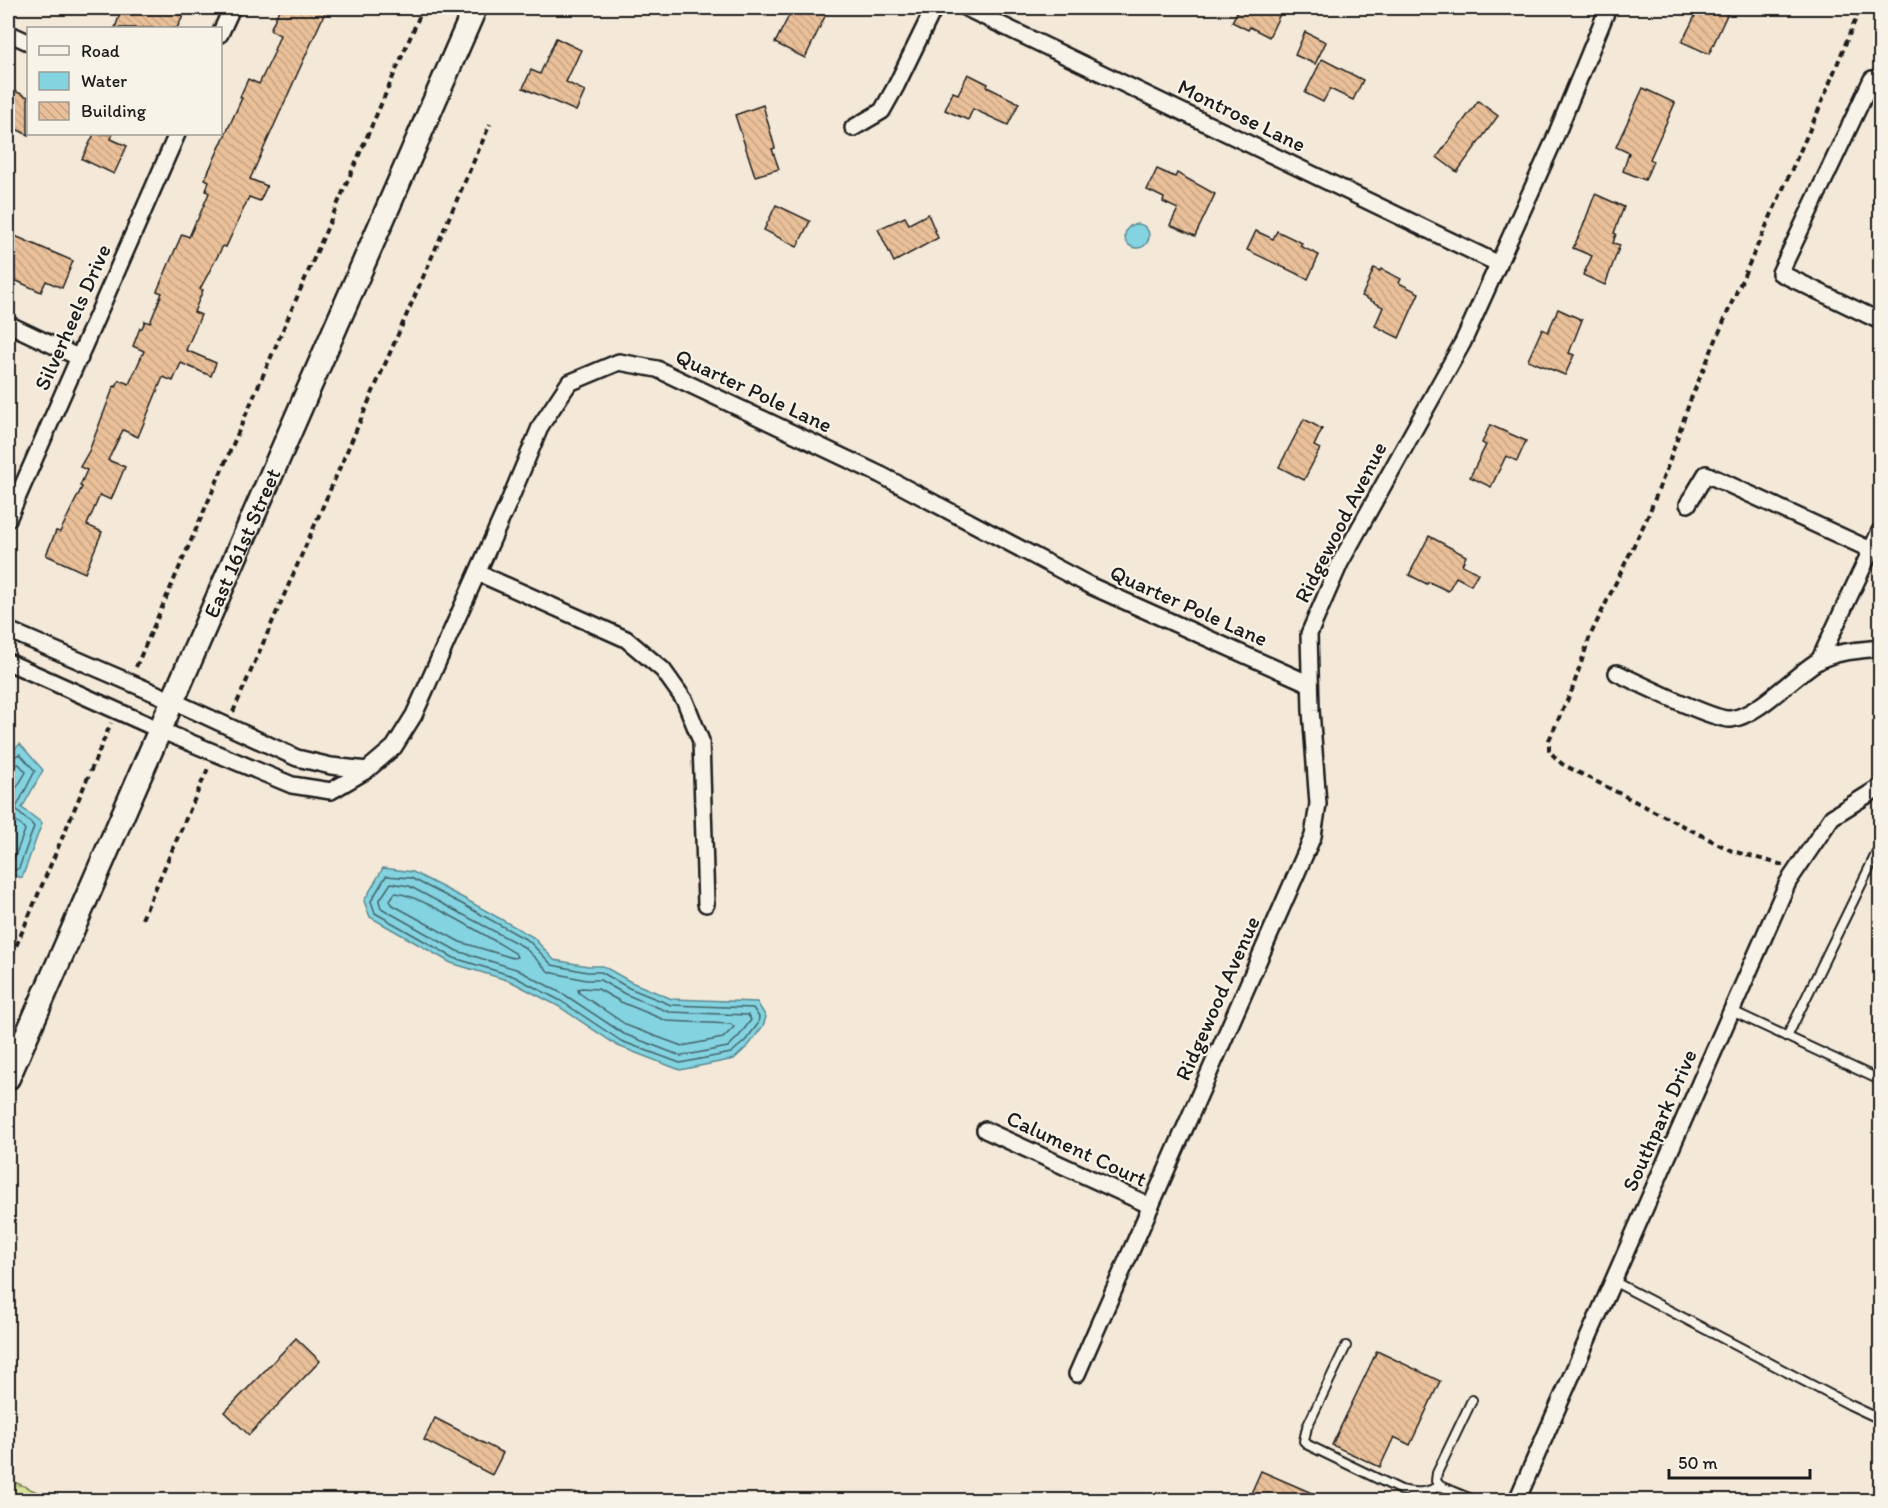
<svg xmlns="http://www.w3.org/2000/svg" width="1888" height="1508" font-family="Itim,sans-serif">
	<defs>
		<pattern id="cemetery-stones" width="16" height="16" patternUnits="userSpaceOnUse" patternTransform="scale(1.5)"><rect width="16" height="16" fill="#d7e497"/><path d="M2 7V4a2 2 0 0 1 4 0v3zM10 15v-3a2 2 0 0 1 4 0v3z" fill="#b8c382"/></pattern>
		<pattern id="building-back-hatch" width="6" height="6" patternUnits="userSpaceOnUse" patternTransform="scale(1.5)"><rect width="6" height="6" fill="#e9c099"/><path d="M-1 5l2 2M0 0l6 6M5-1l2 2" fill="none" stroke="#c7a483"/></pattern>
	</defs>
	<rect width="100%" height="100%" fill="#f4e9d8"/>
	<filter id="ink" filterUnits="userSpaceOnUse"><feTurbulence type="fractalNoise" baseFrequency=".0167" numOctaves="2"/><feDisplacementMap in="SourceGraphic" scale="12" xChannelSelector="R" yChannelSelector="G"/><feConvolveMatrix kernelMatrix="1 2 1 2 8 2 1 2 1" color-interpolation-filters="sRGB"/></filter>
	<g filter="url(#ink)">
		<path fill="url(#cemetery-stones)" stroke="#7a805a" stroke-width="1.5" d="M8,1479L55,1500H8Z"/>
		<g fill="#83d3e0" stroke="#5a8a92" stroke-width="1.5">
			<circle cx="1137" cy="236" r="12"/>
			<path d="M20,744L43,770L22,808L42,823L22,878L8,873V755Z"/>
			<path d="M383,868L413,872L465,899L533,937L554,960L588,966H603L631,982L672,999L757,1002L766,1017L763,1026L749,1045L734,1059L680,1070L618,1046L558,1006L510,981L451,963L370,917L364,901Z"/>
		</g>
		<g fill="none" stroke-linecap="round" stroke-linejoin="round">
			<g stroke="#45656a" stroke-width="1.5">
				<path d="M8,759L20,754L35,771L16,808C19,817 30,819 34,827L19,868L16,870L8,868"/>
				<path d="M8,767L19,764L26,772C20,784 2,804 11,816C15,822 22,824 25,830L14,859L8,860"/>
				<path d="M386,876L411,878L462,904L529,941L552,965L587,972H601L629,988L671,1005L753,1008L759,1017L758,1024L745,1041L731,1053L680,1063L621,1041L561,1001L513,976L454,958L375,913L371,901Z"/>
				<path d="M391,883L409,886L524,947L549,972L586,980H600L625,994L669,1012L748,1015L751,1020L739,1036L728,1047L681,1056L624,1034L565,995L516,969L457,951L381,908L379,901Z"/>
				<path d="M395,893C419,894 491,939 515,953L517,957L513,958L460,942L391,904L390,900Z"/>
				<path d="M582,988L598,989L621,1002L667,1021L731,1024L734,1027L723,1038L682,1046L628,1026L579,993L578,989Z"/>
			</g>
		</g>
		<g fill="url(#building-back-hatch)" stroke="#1c1c1c" stroke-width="1.5">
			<path d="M122,8H165L183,16L177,28H115Z"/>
			<path d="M280,8H327L250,179L267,186L260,201L249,197L226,247L223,246L200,289L203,290L194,312L201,315L186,350L216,363L211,376L181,363L173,381L163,377L138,437L123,430L108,460L125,467L111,500L100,495L87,525L102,532L85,573L46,555L56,531L60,532L82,487L80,486L87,470L80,467L89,451L114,386L116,387L119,380L129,384L144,351L133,346L140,328H142L145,321L150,323L162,293L157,291L182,234L189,237L196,221H197L209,193L206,191L209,181L205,179L242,98L240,97L248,79L259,84L275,51L274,50L280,35L270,30Z"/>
			<path d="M793,8H829L805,58L775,43Z"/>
			<path d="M1239,8H1283L1269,37L1250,27L1248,30L1232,22Z"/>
			<path d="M1699,8H1730L1709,54L1682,42Z"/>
			<path d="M1305,32L1326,42L1315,64L1295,55Z"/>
			<path d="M556,38L581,50L566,82L585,91L576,111L523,88L531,70L540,74Z"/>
			<path d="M1322,59L1363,80L1353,100L1330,89L1323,102L1305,93Z"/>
			<path d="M968,74L988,84L987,87L1019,103L1008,125L973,109L968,120L945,110L953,92L958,94Z"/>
			<path d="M8,88L28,97V135L8,125Z"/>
			<path d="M1643,88L1675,103L1650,159L1653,161L1645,180L1623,171L1629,153L1616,147Z"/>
			<path d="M1478,101L1498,116L1457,172L1437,157Z"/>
			<path d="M763,105L775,148L772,149L779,169L755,176L735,115Z"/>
			<path d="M94,134H113L111,139L127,146L114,174L82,159Z"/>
			<path d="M1157,169L1175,177L1177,173L1215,194L1195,236L1170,225L1178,209L1163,202L1164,198L1147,190Z"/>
			<path d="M1595,194L1624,207L1614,233L1616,234L1613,243L1620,245L1605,285L1583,275L1592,256L1573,248L1582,229Z"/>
			<path d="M776,205L810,221L797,247L764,230Z"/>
			<path d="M928,214L938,238L894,262L878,229L905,217L909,224Z"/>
			<path d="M1256,231L1273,239L1277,231L1302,243L1300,246L1319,255L1308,279L1247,250Z"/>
			<path d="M8,233L73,261L62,288L46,281L41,292L8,277Z"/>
			<path d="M1374,268L1380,271L1381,269L1401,279L1399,283L1419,293L1399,338L1375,326L1383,307L1362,296Z"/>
			<path d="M1558,309L1582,320L1569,353L1574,355L1565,375L1528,360L1542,329L1548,332Z"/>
			<path d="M1304,419L1322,429L1314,446L1320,449L1304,480L1279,467Z"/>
			<path d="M1490,425L1526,441L1517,461L1506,456L1491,487L1470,477L1486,445L1482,443Z"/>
			<path d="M1429,536L1466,556L1462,565L1478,573L1471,585L1456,577L1448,591L1429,582L1427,584L1409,575Z"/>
			<path d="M296,1338L320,1361L249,1435L225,1412Z"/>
			<path d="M1377,1351L1440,1381L1410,1445L1394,1437L1380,1467L1332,1445Z"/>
			<path d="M435,1418L503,1453L492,1475L424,1440Z"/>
			<path d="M1261,1471L1328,1500H1248Z"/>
		</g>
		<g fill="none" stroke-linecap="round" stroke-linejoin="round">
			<defs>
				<g id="lane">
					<path d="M1732,1011L1880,1080"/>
					<path d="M1787,1037L1880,846"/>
					<path d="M1613,1281L1850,1405L1880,1419"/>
					<path d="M1346,1346L1307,1427L1304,1441L1308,1445L1401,1490C1417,1494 1426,1493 1440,1486"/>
					<path d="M1472,1400L1437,1473L1436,1481L1440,1486L1474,1500"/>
				</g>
				<g id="street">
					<path d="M966,8L1499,264"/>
					<path d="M8,33L28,42"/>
					<path d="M220,34L232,8"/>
					<path d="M1880,83L1872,79L1780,273L1880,321"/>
					<path d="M853,128L882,111L896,86L934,8"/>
					<path d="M8,324L80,358"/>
					<path d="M1688,504L1706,474L1871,550"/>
					<path d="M8,519L177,134"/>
					<path d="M478,573L626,639L663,670L685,701L701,741L706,904"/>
					<path d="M8,630L173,701L297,758L331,766L367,770"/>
					<path d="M1819,661L1880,531"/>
					<path d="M8,662L160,730L292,785L331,791L367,770L394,747L414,715L508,504L541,425L569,383L619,362L657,369L881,475L1091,586L1310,684"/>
					<path d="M1617,673C1636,682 1715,721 1731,719C1758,716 1794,675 1818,661C1837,651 1860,650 1880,648"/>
					<path d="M985,1130L1151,1206"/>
					<path d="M1077,1374L1313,836L1318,804L1311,710L1309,634L1340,563L1463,342L1552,145L1608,8"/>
					<path d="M1517,1500L1788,882L1832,817L1880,787"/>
				</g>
				<g id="secondary">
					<path id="s1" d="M8,1078L475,8"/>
				</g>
			</defs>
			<use href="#lane" stroke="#1c1c1c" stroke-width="12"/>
			<use href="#street" stroke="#1c1c1c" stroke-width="20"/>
			<use href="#secondary" stroke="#1c1c1c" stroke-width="27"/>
			<g stroke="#1c1c1c" stroke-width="4" stroke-dasharray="6 4.5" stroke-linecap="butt">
				<path d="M136,667L423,8"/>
				<path d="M233,712L490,124"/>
				<path d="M1783,865L1732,851L1562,764L1549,751V740L1572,690L1590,636L1648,516L1667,468L1690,401L1732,302L1819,109L1860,8"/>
				<path d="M142,919L209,766"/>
				<path d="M8,965L111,723"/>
			</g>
			<use href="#lane" stroke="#f7f3e8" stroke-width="8"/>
			<use href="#street" stroke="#f7f3e8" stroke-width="15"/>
			<use href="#secondary" stroke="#f7f3e8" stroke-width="22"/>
		</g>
	</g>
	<g text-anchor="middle" stroke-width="4.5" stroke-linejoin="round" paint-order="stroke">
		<g font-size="22" fill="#1c1c1c" stroke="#f7f3e8">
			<text transform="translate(1242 115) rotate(26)" y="8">Montrose Lane</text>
			<text transform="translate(72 317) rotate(-66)" y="8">Silverheels Drive</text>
			<text transform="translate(754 390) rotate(25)" y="8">Quarter Pole Lane</text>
			<text transform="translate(1340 522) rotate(-63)" y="8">Ridgewood Avenue</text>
			<text dy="8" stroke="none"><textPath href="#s1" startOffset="584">East 161st Street</textPath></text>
			<text transform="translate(1189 605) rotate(24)" y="8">Quarter Pole Lane</text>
			<text transform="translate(1217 998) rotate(-66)" y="8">Ridgewood Avenue</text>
			<text transform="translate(1659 1120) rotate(-66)" y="8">Southpark Drive</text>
			<text transform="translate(1077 1148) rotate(25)" y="8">Calument Court</text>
		</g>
	</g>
	<rect width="1888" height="1508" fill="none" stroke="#f7f3e8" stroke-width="30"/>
	<rect x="15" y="15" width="1858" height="1478" fill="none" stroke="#1c1c1c" stroke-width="2" filter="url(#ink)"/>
	<rect x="27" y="27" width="195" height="108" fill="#f7f3e8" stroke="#9f9d96" stroke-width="1.5"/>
	<rect x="39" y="46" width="30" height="9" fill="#f7f3e8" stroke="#9f9d96" stroke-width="1.5"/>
	<text x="81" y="57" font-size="18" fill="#1c1c1c">Road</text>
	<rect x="39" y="72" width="30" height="18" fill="#83d3e0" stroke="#9f9d96" stroke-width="1.5"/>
	<text x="81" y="87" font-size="18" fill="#1c1c1c">Water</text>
	<rect x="39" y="102" width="30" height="18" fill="url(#building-back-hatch)" stroke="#9f9d96" stroke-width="1.5"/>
	<text x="81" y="117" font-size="18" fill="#1c1c1c">Building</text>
	<path d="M1669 1469v9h141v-9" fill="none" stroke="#1c1c1c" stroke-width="3"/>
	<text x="1678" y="1469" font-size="18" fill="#1c1c1c" stroke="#f7f3e8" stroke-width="4.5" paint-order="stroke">50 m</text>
</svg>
